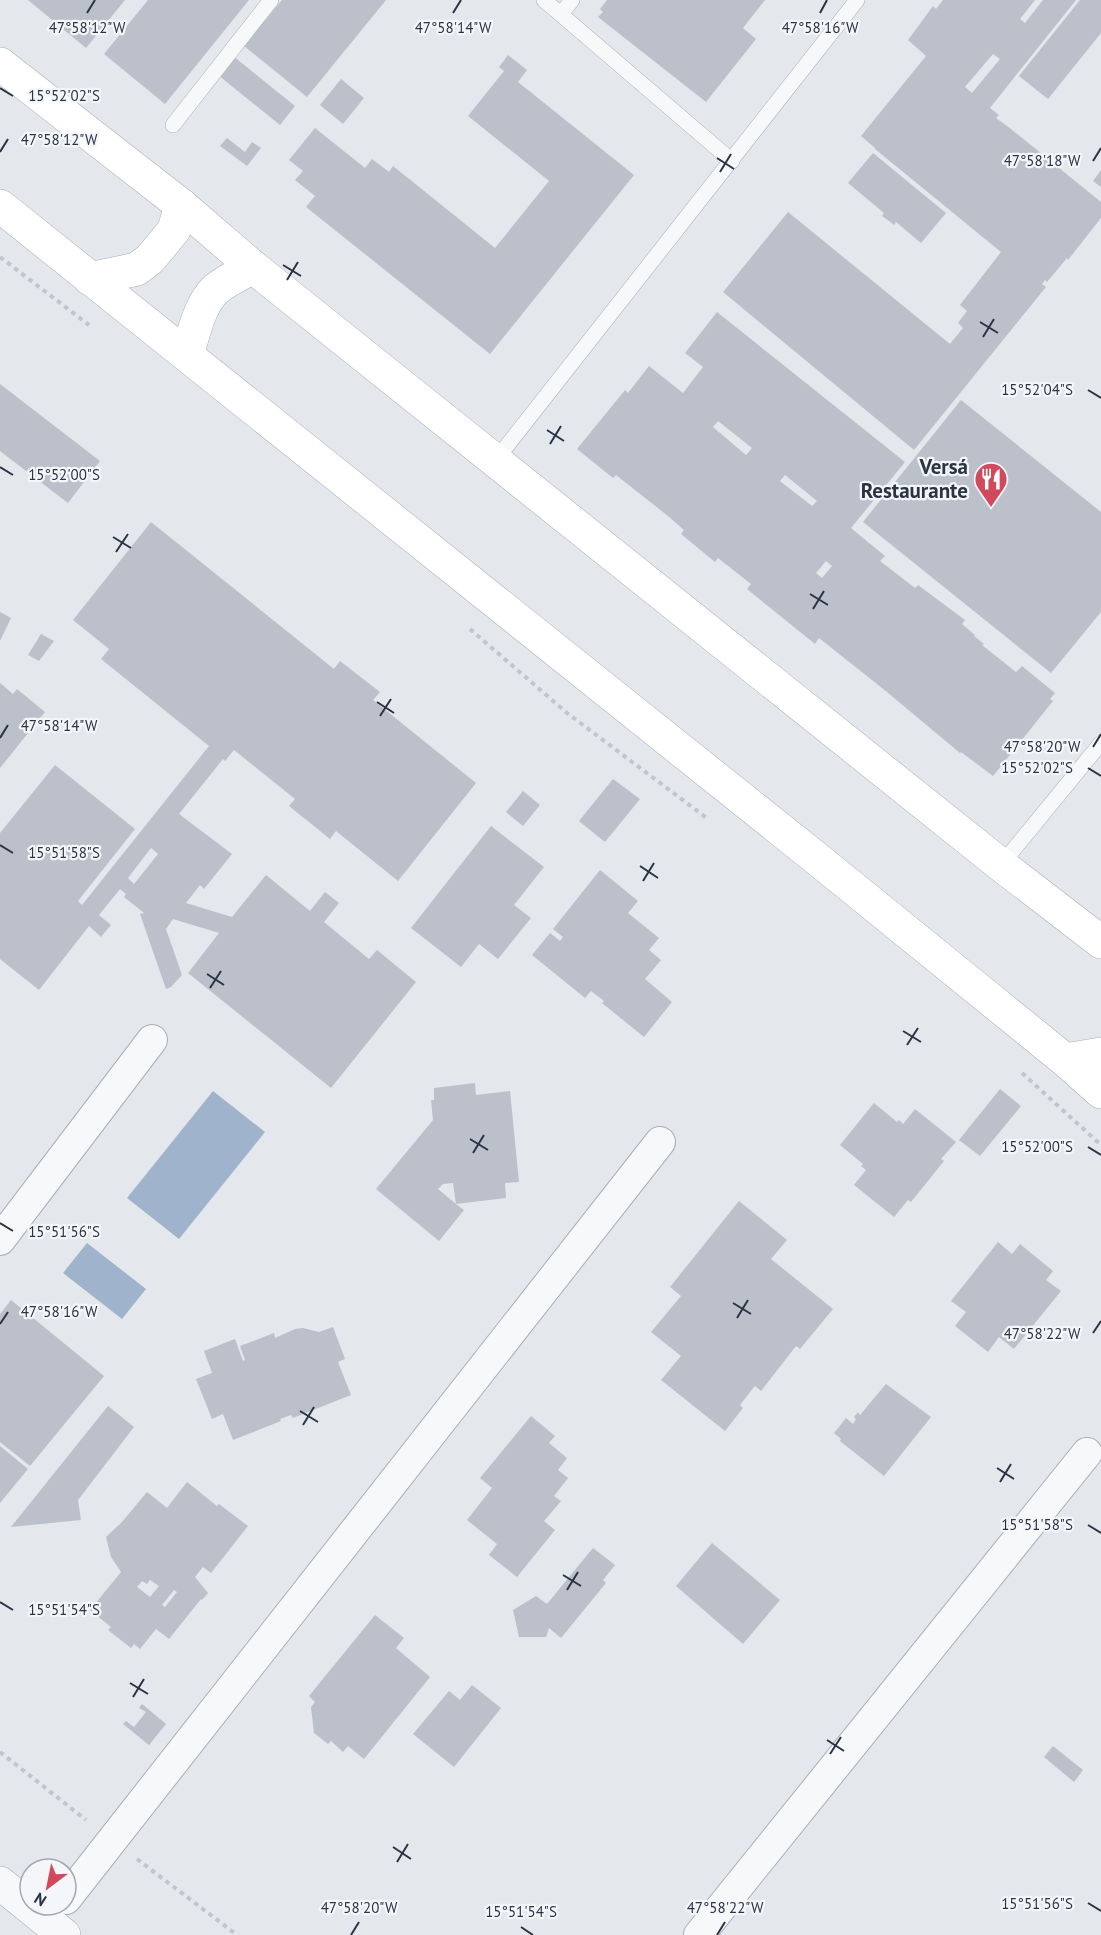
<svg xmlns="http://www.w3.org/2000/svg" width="1101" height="1935" font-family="'PT Sans',sans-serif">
	<rect width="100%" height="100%" fill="#e4e7ec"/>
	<g fill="#9fb4cc">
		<path d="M213,1091L265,1132L179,1239L127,1198Z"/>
		<path d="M87,1243L146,1289L122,1319L63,1273Z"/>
	</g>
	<g fill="#bbc0ca" fill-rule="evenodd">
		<path d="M28,0H125L86,48Z"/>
		<path d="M148,0H249L165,104L104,54Z"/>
		<path d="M282,0H386L307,97L244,46Z"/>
		<path d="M607,0H765L743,28L756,39L706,102L598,17L603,12L600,9Z"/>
		<path d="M943,0H1035L1020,19L1025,23L1043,0H1076L990,108L999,115L996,118L1011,129L1101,202V218L1068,260L1067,258L1047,282L1045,280L1042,284L1046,287L914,450L723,292L788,212L950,344L963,328L958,323L967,311L960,305L1001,252L875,149V148L861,136L926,56L908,40L933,6L936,9ZM993,54L1000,59L972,93L965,87Z"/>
		<path d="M1080,0H1101V33L1048,99L1019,76Z"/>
		<path d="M508,55L527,70L518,82L634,175L490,354L306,207L315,196L295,180L303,171L289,160L315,128L365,168L372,159L389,172L393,166L495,248L549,181L468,116L504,71L499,67Z"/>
		<path d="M233,56L295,106L280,125L218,75Z"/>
		<path d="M341,79L364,98L343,124L320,105Z"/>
		<path d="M227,138L245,152L252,142L261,148L247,166L220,146Z"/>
		<path d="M873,153L946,213L921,243L896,222L894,225L889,221L882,216L884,213L848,183Z"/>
		<path d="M1101,170V187L1093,181Z"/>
		<path d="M717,312L905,462L851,528L885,556L880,561L915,588L918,585L965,620L962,624L975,635L974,636L984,644L982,645L1016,672L1022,666L1055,693L1050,699L1053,701L993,776L961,752L960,753L887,692L819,638L815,644L747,589L751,584L718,558L715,562L681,534L684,530L668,516L616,475L613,478L577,449L625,390L628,393L649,366L683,393L703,367L685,353ZM718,421L752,448L746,455L713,427ZM785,475L817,501L812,506L780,481ZM826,561L832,566L822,578L816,573Z"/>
		<path d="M0,384L100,461L68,503L0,451Z"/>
		<path d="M961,400L1101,512V612L1051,673L863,522Z"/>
		<path d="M151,522L334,669L340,661L380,692L373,700L476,783L398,881L336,831L330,839L289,806L295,799L234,750L225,761L223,759L179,814L232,854L204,889L200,885L186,903L232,917L266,875L310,911L325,892L339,903L324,922L369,959L377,950L416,982L331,1088L188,973L219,933L173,919L166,929L182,975L171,987L166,989L140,914L144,913L124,897L126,894L120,889L99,915L111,925L101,937L89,926L39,990L0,959V833L55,765L135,829L78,901L82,905L209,746L101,659L109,649L73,620ZM151,848L158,854L134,884L128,878Z"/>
		<path d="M0,612L11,618L0,641Z"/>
		<path d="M41,634L54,641L39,661L28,655Z"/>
		<path d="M0,683L13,694L17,689L45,712L0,768Z"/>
		<path d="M613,779L640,799L605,842L579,821Z"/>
		<path d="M523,791L540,805L523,826L506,812Z"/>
		<path d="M491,826L544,867L514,905L531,918L498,959L479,944L461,967L411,928Z"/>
		<path d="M600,870L638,901L628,913L659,938L649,950L661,960L645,979L672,1002L644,1037L602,1003L604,1001L591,991L585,998L532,955L550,933L560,941L563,937L553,929Z"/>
		<path d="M475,1083L476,1095L510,1091L519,1182L505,1183L506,1198L456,1204L453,1183L443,1184L438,1189L456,1204L464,1210L439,1241L376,1189L433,1120L431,1100H434V1088Z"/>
		<path d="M1000,1089L1021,1106L980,1156L959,1140Z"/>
		<path d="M874,1103L897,1122L899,1120L903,1124L915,1109L956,1142L941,1159L944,1161L911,1202L908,1200L894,1217L854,1185L866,1170L861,1166L863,1164L840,1145Z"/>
		<path d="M739,1201L787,1240L771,1259L833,1309L800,1349L796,1346L761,1391L755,1386L754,1387L740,1405L743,1408L725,1431L661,1380L681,1356L651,1332L681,1296L670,1287Z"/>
		<path d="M998,1242L1012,1254L1020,1244L1053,1271L1046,1280L1061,1291L1014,1349L999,1337L988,1352L955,1326L966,1312L951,1301Z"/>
		<path d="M11,1300L104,1376L30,1466L0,1442V1314Z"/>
		<path d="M333,1327L345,1359L338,1362L351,1395L293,1418L291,1415L280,1419L281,1421L233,1440L223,1414L212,1419L196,1379L212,1373L204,1351L235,1339L243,1361L245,1360L240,1346L274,1333L275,1338L295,1329L303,1328L319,1332Z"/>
		<path d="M886,1384L931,1417L884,1476L840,1441L841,1439L834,1433L846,1418L853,1424L856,1419L854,1417L858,1412L860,1415Z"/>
		<path d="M108,1406L134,1427L78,1500L81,1520L11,1527Z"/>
		<path d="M531,1416L555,1436L549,1443L567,1458L558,1470L568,1478L554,1496L561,1501L544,1521L555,1530L517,1577L489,1555L497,1544L467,1520L492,1488L480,1478Z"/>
		<path d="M0,1446L28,1469L0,1503Z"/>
		<path d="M187,1482L217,1506L219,1504L248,1526L211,1573L203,1567L198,1573L195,1577L208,1593L202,1600L201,1599L169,1639L156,1629L140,1649L134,1644L131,1648L108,1630L111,1627L90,1610L121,1572L111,1557L106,1537L122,1522L147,1492L167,1508ZM150,1580L159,1586L150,1597L137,1587L142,1581L147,1584ZM174,1590L177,1592L165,1607L162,1605Z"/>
		<path d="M712,1543L780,1600L743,1644L676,1586Z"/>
		<path d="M593,1548L615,1565L603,1580L606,1583L561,1638L549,1628L546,1637H519L513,1610L536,1596L547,1604Z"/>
		<path d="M375,1615L404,1638L396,1648L430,1677L364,1759L348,1746L343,1752L331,1741L328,1744L314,1733L311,1707L315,1702L309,1696Z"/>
		<path d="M472,1685L501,1708L454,1767L413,1734L449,1691L460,1700Z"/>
		<path d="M142,1704L166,1724L149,1745L123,1724L126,1721L134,1727L146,1712L139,1708Z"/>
		<path d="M1053,1746L1083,1770L1074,1782L1044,1757Z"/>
	</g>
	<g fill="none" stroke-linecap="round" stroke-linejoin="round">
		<defs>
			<g id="service">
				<path d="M544,0L732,161"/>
				<path d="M561,14L572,0"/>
				<path d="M173,125L271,0"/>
				<path d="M495,461L857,0"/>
				<path d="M1001,865L1101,743"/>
			</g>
			<g id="minor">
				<path d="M0,1240L152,1040"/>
				<path d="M66,1899L660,1142"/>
				<path d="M699,1935L1087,1453"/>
			</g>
			<path id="tertiary" d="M0,1883L64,1935"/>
			<g id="secondary">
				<path d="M0,64L181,205L253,267L1001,865L1101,942"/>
				<path d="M0,206L816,858L1065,1060L1101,1092"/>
				<path d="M90,279L137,269L150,259L174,230L181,205"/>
				<path d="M187,355C194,333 199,305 216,289C227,280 240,274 253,267"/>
				<path d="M1065,1060L1101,1054"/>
			</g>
		</defs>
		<use href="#service" stroke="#a9aeb7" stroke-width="16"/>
		<use href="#minor" stroke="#a9aeb7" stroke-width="32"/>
		<use href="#tertiary" stroke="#a9aeb7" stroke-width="34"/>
		<use href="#secondary" stroke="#a9aeb7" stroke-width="34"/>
		<g stroke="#c2c5cb" stroke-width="4" stroke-dasharray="4.5 4.5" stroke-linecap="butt">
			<path d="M0,257L89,325"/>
			<path d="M470,629L567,713L708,819"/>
			<path d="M1022,1073L1101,1145"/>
			<path d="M0,1752L86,1820"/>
			<path d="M137,1859L237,1935"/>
		</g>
		<use href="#service" stroke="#f7f8fa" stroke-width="15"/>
		<use href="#minor" stroke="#f7f8fa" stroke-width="30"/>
		<use href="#tertiary" stroke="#f7f8fa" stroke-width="33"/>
		<use href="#secondary" stroke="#fff" stroke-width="33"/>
	</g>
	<path fill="none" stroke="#2b3445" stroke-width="2" d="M87,13L95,0M453,13L461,0M820,13L827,0M0,88L13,96M0,152L8,139M717,158L734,169M1093,161L1101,148M720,172L731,154M283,265L301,276M287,280L298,262M980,322L998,333M983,337L994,319M1088,390L1101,398M547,430L564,441M550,444L561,426M0,467L13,475M113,537L131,548M116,552L128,534M810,594L828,605M813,609L824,591M377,702L394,713M380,716L391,699M0,738L8,725M1093,747L1101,734M1088,768L1101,776M0,845L13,853M640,866L658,878M643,881L654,863M207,974L224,985M210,988L221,971M903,1031L921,1042M907,1045L918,1028M470,1139L488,1150M1088,1147L1101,1155M473,1153L484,1135M0,1223L13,1231M733,1303L751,1314M737,1318L748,1300M0,1324L8,1312M1093,1333L1101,1321M300,1411L318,1422M303,1425L314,1407M997,1468L1014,1479M1000,1482L1011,1464M1088,1525L1101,1533M563,1575L581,1586M567,1590L578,1572M0,1602L13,1610M130,1683L148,1694M133,1697L144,1679M827,1740L844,1751M830,1754L841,1737M393,1847L411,1859M397,1862L408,1844M1088,1903L1101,1911M521,1927L533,1935M351,1935L359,1922M717,1935L725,1922"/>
	<defs>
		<symbol id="restaurant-pin" viewBox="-11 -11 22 30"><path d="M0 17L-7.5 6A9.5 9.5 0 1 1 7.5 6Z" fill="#d1495b" stroke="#f4f6f9"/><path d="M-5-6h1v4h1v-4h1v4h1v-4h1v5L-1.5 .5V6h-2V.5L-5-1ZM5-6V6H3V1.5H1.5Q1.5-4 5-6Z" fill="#fff"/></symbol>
	</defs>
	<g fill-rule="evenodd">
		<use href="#restaurant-pin" x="972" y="460" width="38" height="52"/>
	</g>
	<g text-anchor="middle" stroke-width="4.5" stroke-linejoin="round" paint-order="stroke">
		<g font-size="21" font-weight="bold" fill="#2b3445" stroke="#f4f6f9" text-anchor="end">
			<text x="968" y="474">Versá<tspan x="968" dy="24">Restaurante</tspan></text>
		</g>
	</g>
	<g font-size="15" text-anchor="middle" fill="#2b3445" stroke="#f4f6f9" stroke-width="4.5" stroke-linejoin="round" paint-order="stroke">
		<text x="87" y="33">47°58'12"W</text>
		<text x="453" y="33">47°58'14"W</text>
		<text x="820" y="33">47°58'16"W</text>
		<text x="64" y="101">15°52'02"S</text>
		<text x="59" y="145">47°58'12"W</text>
		<text x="1042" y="166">47°58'18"W</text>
		<text x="1037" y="395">15°52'04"S</text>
		<text x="64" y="480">15°52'00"S</text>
		<text x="59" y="731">47°58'14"W</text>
		<text x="1042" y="752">47°58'20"W</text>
		<text x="1037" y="773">15°52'02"S</text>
		<text x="64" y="858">15°51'58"S</text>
		<text x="1037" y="1152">15°52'00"S</text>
		<text x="64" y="1237">15°51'56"S</text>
		<text x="59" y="1317">47°58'16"W</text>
		<text x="1042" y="1339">47°58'22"W</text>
		<text x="1037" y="1530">15°51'58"S</text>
		<text x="64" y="1615">15°51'54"S</text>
		<text x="1037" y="1909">15°51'56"S</text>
		<text x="359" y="1913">47°58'20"W</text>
		<text x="725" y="1913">47°58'22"W</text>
		<text x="521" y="1917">15°51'54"S</text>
	</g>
	<g transform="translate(48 1887) rotate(212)"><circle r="28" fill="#f4f6f9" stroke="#a4a8b1" stroke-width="1.5"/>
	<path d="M0-4.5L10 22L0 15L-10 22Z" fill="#d1495b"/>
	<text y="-9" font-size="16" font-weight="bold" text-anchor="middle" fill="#2b3445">N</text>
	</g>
</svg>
